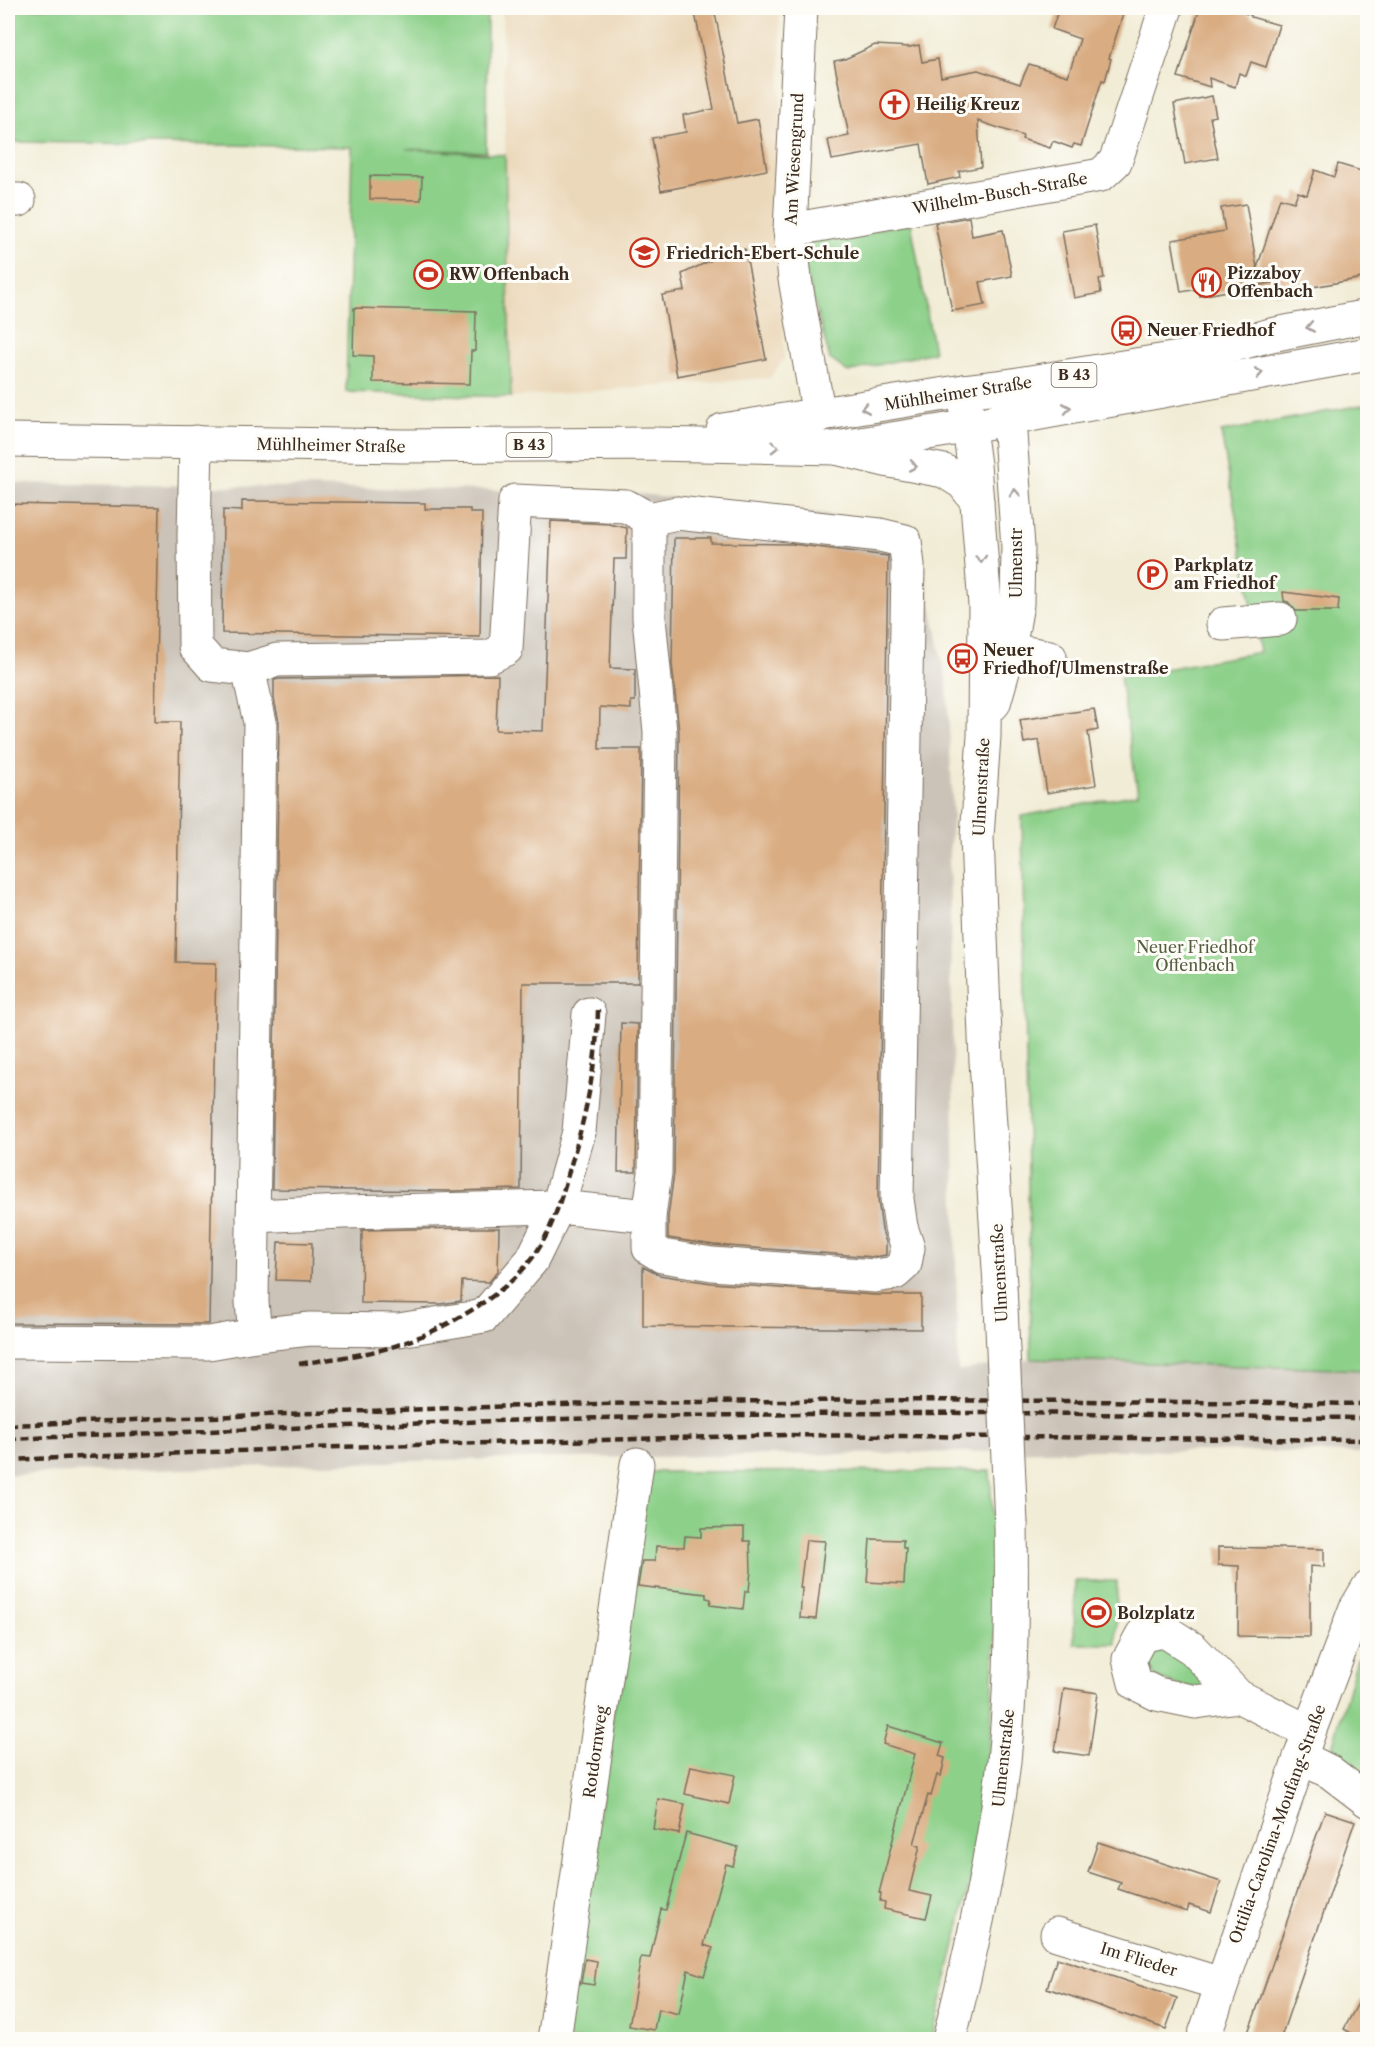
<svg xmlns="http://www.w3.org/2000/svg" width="1375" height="2047" font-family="'Libre Caslon Text',serif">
	<rect width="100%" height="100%" fill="#fdfcf7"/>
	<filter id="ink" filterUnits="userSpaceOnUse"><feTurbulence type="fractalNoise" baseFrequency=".0167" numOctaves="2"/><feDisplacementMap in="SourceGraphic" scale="12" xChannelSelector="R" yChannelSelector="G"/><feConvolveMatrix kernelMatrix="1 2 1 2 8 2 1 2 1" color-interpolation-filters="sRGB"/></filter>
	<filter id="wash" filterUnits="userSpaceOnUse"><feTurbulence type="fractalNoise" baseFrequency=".008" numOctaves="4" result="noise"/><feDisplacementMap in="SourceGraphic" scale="24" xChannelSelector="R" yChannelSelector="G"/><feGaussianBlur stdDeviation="1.35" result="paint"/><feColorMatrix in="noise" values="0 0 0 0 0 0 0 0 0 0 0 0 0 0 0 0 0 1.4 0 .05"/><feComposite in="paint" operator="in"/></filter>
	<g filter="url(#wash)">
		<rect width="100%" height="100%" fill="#f1ecd5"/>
		<path fill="#ebd8ba" d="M502,8H780L784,359L770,378L511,397Z"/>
		<path fill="#cbc3b8" d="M8,483L623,492L915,525L947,684L953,817L949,852L958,1371L1031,1359L1367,1370V1453L1107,1450L444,1460L8,1475Z"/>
		<g fill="#8cd089" stroke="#647d54" stroke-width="1.5">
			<path d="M8,8H487L486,152L406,149L505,155L511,397L346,392L352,147L11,142L10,192H8Z"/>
			<path d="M911,223L934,352L848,372L830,359L798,243Z"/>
			<path d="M1367,404V1370L1031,1359L1022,816L1138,794L1120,677L1260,652L1221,432Z"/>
			<path d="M990,1471L997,1599L991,1730L975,1862L932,2039L566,2040L648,1472Z"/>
			<path d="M1075,1581H1117L1116,1644H1074Z"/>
			<path d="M1167,1648L1207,1682C1192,1694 1171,1683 1155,1677L1150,1666L1149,1658L1156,1649Z"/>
			<path d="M1357,1659L1367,1664V1785L1330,1755Z"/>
		</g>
		<g id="blocks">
			<g fill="#d9ac81">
				<path d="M694,8H714L737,123L758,119L767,170L661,191L652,138L686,132L683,115L714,109Z"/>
				<path d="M1059,8H1125L1109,58L1111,59L1105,81L1102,80L1081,146L1074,144L1072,148L1053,141L1050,148L1022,139L1023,136L978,121L981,167L959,171L960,177L928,184L921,144L832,160L828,140L849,136L834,61L845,59L875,45L910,47L919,45L922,62L938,59L941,77L978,70L1020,84L1029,64L1068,76L1080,39L1052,29Z"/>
				<path d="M1200,8H1242L1241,12L1251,15V17L1279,25L1266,67L1251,62L1246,76L1239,73L1235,87L1209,78L1210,87L1178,77Z"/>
				<path d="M1212,96L1216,116L1210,117L1218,158L1185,164L1174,104Z"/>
				<path d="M1338,164L1368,173V277L1274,294L1277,282L1200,296L1199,289L1181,292L1172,240L1225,231L1221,208L1246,204L1257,268L1280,198L1294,202L1298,192L1307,195L1315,170L1334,177Z"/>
				<path d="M370,176L422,177L421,200L370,199Z"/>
				<path d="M969,217L972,236L1003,230L1012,276L980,282L985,305L952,311L935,223Z"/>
				<path d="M1095,225L1104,278L1099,279L1101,293L1074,298L1062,231Z"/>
				<path d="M745,249L766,359L677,376L662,295L685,291L682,274L724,254V257Z"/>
				<path d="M354,308L476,311L475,351H471L470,384L373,382V356L353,355Z"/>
				<path d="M242,501L425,503V509H470V513H482L480,637L222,633L223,510L242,511Z"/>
				<path d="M8,504L159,507L155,722H180L176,962L216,963L209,1324L8,1323Z"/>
				<path d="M551,521L609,524L627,528L626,559H614L610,668L635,669V701H631V709L600,707L599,749H641L638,983H523L521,1189L454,1191L272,1189L279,722L274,699V680L280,679L498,675L496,730L543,731Z"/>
				<path d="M674,538H711V543L792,544L888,556L878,1199L882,1230L886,1242V1255L874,1257L714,1245L668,1238V1217L674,1173L679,732L672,664Z"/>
				<path d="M1283,592L1339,599L1338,611H1296L1288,602L1284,601Z"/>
				<path d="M1094,709L1098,730L1088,732L1096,785L1047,793L1039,740L1024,743L1020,720Z"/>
				<path d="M621,1023L638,1024L636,1172H618Z"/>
				<path d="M474,1228H499L498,1271L489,1282L462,1281L461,1301L440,1304L361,1303L362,1230Z"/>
				<path d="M278,1242L312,1243L311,1281L276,1280Z"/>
				<path d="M643,1267L659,1275L711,1283L874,1295H921V1329L643,1326Z"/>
				<path d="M744,1527V1541H750L751,1570L749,1591H745L743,1609L710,1605L711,1599L706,1598V1594L638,1586L642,1561H655L656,1546L684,1547L685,1536L701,1537V1528Z"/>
				<path d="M870,1539L903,1540V1548H906L904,1584L867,1582Z"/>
				<path d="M806,1540L825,1541L816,1619L800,1618L802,1588H800Z"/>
				<path d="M1218,1547L1324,1549V1567L1310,1566V1637L1238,1636L1239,1566L1218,1565Z"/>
				<path d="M1064,1688L1098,1693L1089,1756L1055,1751Z"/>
				<path d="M888,1726L943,1743L939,1756L945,1758L941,1776L937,1775L931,1796L928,1795L914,1844L920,1846L909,1891L932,1896L926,1918L884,1909L885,1902L880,1901L881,1893H879L915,1754L883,1744Z"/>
				<path d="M691,1766L735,1775L729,1804L685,1794Z"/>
				<path d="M658,1799L685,1804L679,1834L653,1829Z"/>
				<path d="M1325,1811L1355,1821L1298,1987L1280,2040H1245L1255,2014Z"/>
				<path d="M686,1833L738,1847L733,1866L726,1864L704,1945L713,1948L704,1976L688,1970L679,2014L658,2009L654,2030L629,2026L641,1957L650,1958L661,1909L666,1910Z"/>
				<path d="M1098,1842L1221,1882L1211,1912L1189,1905L1187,1912L1118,1889L1121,1883L1088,1872Z"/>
				<path d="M1057,1958L1177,1998L1166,2029L1047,1988Z"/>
				<path d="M585,1959L597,1961L594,1985L581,1983Z"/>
				<path d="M1368,1985V2040H1363L1344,2029Z"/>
			</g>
		</g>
	</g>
	<g filter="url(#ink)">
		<use href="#blocks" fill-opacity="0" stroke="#7b6e5e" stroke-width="1.5"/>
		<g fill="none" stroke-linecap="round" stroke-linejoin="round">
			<defs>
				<g id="minor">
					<path d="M801,8L790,230L795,279L819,416"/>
					<path d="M8,200H19"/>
					<path d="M790,230L1101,175L1115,162L1119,151L1166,8"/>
					<path d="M964,391L974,465L985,605L984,736L977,837L986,1061L1000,1285"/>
					<path d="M196,442L194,535L195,646L212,665L248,669L260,722L252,1302L255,1335"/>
					<path d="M836,448L885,460L944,471L963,483L977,501"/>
					<path d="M1223,624L1280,619"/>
					<path d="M997,632L1009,650L1050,657"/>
					<path d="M248,669L277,660L489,657L506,649L515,501L626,506L649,519L677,513L880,535L905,541L908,565L897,1199L901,1227L908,1248L905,1264L895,1273L875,1276L712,1264L662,1256L649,1248V1216L655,1173L660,732L649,618V519"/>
					<path d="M994,703L1009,650L1017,604L1018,547L1007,391"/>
					<path d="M253,1216L344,1212L558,1207L649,1216"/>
					<path d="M8,1342L209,1343L255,1335L310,1329L399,1330L484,1316L532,1260L558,1207L579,1132L589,1014"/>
					<path d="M1238,1696L1196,1702L1157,1694L1135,1683L1129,1659L1142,1635L1165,1631L1193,1649L1238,1696L1309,1732"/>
					<path d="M1300,1757L1330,1772L1368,1801"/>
					<path d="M1057,1934L1221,1984"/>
					<path d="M554,2040L637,1464"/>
					<path d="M949,2040C972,1948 993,1856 1004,1761C1012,1682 1012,1603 1011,1524"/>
					<path d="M1203,2040L1309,1732L1355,1610L1368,1588"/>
				</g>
				<g id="major">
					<path d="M723,430L964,391L1006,386L1191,356L1271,335L1368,316"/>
					<path d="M8,440L404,446L654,444L836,448L947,430L1368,354"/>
				</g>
			</defs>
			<use href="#minor" stroke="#7b6e5e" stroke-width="35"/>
			<use href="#major" stroke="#7b6e5e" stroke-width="35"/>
			<use href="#minor" stroke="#fff" stroke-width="33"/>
			<use href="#major" stroke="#fff" stroke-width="33"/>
			<g stroke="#3b2a1e" stroke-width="4.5" stroke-dasharray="9 4.5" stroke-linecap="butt">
				<path d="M299,1364C329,1359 359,1356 388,1348C434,1335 501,1299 530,1261C553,1232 562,1195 572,1161C587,1111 597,1061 598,1009"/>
				<path d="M8,1425C267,1415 527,1403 786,1401C980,1399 1174,1402 1368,1404"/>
				<path d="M8,1439C306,1427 604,1415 903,1413C1058,1412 1213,1417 1368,1418"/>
				<path d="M8,1460L340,1447L785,1435L1368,1440"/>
			</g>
			<defs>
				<path id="minor-bridge" d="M1000,1285L1011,1524"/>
			</defs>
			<use href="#minor-bridge" stroke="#7b6e5e" stroke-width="35" stroke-linecap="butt"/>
			<use href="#minor-bridge" stroke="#fff" stroke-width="33"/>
		</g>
		<defs><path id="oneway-chevron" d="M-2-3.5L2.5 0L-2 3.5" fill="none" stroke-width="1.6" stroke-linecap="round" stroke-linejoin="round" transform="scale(1.5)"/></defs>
		<g stroke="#a79f9a">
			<use href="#oneway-chevron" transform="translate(1310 327) rotate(169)"/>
			<use href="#oneway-chevron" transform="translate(1259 373) rotate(-10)"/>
			<use href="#oneway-chevron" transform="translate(865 408) rotate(170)"/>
			<use href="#oneway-chevron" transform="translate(1067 408) rotate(-10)"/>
			<use href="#oneway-chevron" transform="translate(775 447) rotate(1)"/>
			<use href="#oneway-chevron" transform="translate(913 466) rotate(11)"/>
			<use href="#oneway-chevron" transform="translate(1015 493) rotate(-93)"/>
			<use href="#oneway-chevron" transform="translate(981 559) rotate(86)"/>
		</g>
	</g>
	<defs>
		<symbol id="church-ring" viewBox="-11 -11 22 22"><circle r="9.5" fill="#fdfcf7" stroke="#c8321e" stroke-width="1.5"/><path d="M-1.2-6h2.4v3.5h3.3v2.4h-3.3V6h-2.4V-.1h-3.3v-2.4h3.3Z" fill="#c8321e"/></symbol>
		<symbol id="school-ring" viewBox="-11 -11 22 22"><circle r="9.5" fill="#fdfcf7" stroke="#c8321e" stroke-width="1.5"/><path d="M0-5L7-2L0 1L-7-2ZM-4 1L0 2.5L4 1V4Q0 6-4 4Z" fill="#c8321e"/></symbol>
		<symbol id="stadium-ring" viewBox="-11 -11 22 22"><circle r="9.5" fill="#fdfcf7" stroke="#c8321e" stroke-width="1.5"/><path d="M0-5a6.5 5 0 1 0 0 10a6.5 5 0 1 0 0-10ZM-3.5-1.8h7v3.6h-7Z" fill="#c8321e"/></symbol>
		<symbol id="restaurant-ring" viewBox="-11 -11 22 22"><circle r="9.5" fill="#fdfcf7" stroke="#c8321e" stroke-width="1.5"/><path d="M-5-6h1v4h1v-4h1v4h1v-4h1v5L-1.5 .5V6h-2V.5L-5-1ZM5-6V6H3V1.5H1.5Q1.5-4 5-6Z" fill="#c8321e"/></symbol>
		<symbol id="bus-ring" viewBox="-11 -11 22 22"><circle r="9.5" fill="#fdfcf7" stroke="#c8321e" stroke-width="1.5"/><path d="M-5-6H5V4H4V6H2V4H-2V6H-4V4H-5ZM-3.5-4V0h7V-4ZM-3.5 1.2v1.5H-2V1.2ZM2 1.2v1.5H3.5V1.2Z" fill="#c8321e"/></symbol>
		<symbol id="parking-ring" viewBox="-11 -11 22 22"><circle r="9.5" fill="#fdfcf7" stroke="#c8321e" stroke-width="1.5"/><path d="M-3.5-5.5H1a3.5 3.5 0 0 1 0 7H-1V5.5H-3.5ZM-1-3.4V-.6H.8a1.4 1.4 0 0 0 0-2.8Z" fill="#c8321e"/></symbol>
	</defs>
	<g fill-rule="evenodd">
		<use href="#church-ring" x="878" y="88" width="33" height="33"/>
		<use href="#school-ring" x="628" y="236" width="33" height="33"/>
		<use href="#stadium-ring" x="412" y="258" width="33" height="33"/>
		<use href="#restaurant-ring" x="1190" y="266" width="33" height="33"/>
		<use href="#bus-ring" x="1110" y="314" width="33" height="33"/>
		<use href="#parking-ring" x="1136" y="558" width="33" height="33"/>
		<use href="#bus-ring" x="946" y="642" width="33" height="33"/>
		<use href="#stadium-ring" x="1080" y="1596" width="33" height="33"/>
	</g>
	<g text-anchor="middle" stroke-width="6" stroke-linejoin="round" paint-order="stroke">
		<g fill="#fdfcf7" stroke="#75695f" stroke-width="1.5">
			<rect x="1051.5" y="363" width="45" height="24" rx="4.5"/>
			<rect x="506.5" y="433" width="45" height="24" rx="4.5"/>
		</g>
		<g font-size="15" font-weight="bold" fill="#3b2a1e">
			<text x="1074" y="380">B 43</text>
			<text x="529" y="450">B 43</text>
		</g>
		<g font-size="16" font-weight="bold" fill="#3b2a1e" stroke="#fdfcf7" text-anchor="start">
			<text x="916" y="110">Heilig Kreuz</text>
			<text x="666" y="259">Friedrich-Ebert-Schule</text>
			<text x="1227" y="279">Pizzaboy<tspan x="1227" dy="18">Offenbach</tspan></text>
			<text x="449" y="280">RW Offenbach</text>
			<text x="1147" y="336">Neuer Friedhof</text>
			<text x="1174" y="571">Parkplatz<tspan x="1174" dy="18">am Friedhof</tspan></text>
			<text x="983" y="656">Neuer<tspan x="983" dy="18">Friedhof/Ulmenstraße</tspan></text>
			<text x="1117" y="1619">Bolzplatz</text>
		</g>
		<g font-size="16" fill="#3b2a1e" stroke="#fdfcf7">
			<text transform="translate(794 159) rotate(-87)" y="6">Am Wiesengrund</text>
			<text transform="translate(1000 193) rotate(-10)" y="6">Wilhelm-Busch-Straße</text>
			<text transform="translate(958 393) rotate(-9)" y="6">Mühlheimer Straße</text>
			<text transform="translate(331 445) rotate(1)" y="6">Mühlheimer Straße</text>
			<text transform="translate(1016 563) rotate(-90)" y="6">Ulmenstr</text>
			<text transform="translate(981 787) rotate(-87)" y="6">Ulmenstraße</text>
			<text transform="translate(999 1273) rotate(-93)" y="6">Ulmenstraße</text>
			<text transform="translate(595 1752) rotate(-82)" y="6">Rotdornweg</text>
			<text transform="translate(1003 1758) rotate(-84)" y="6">Ulmenstraße</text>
			<text transform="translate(1277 1824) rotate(-70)" y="6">Ottilia-Carolina-Moufang-Straße</text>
			<text transform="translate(1139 1959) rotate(17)" y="6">Im Flieder</text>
		</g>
		<g font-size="16" fill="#535c3e" stroke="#fdfcf7">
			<text x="1195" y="953">Neuer Friedhof<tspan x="1195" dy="18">Offenbach</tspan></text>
		</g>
	</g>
	<rect width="1375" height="2047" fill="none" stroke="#fdfcf7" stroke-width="30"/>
</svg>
